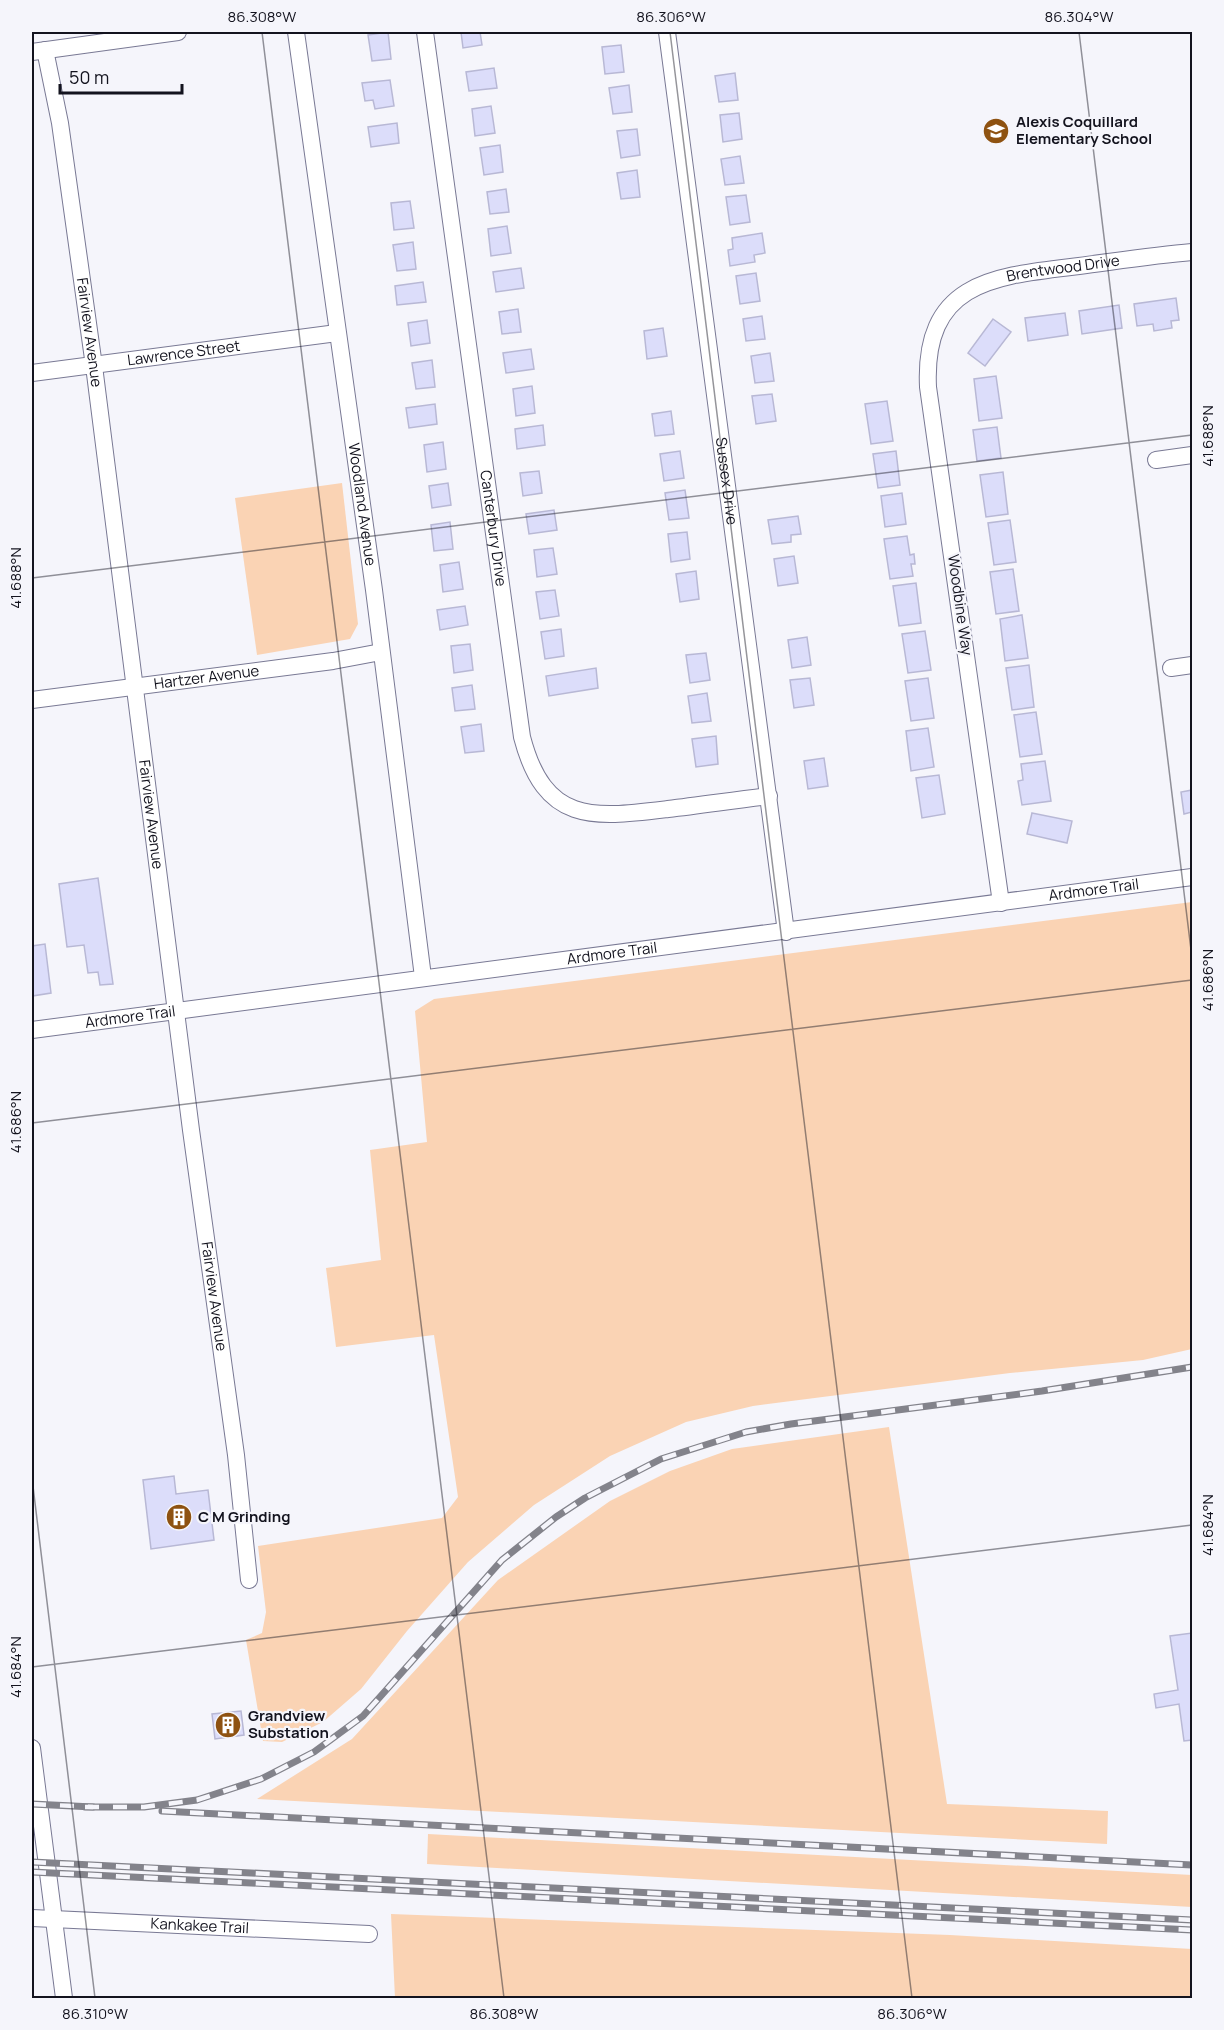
<svg xmlns="http://www.w3.org/2000/svg" width="1224" height="2030" font-family="Manrope,sans-serif">
	<rect width="100%" height="100%" fill="#f5f5fb"/>
	<g fill="#fad3b4">
		<path d="M342,483L358,624L350,639L257,655L235,498Z"/>
		<path d="M1192,902V1349L1143,1360L1010,1373L753,1406L686,1422L610,1456L534,1505L468,1562L407,1631L361,1689L323,1722L282,1742L263,1741L246,1640L262,1633L266,1612L258,1546L442,1518L458,1497L434,1335L336,1347L326,1268L381,1260L370,1150L427,1142L415,1011L434,999Z"/>
		<path d="M889,1427L947,1804L1108,1811L1107,1844L257,1799L352,1739L498,1580L610,1501L670,1471L732,1449Z"/>
		<path d="M428,1834L1192,1875V1907L427,1864Z"/>
		<path d="M391,1914L950,1935L1192,1949V1998H395Z"/>
	</g>
	<g fill="#dcddfa" stroke="#b8b8d5" stroke-width="1.5">
		<path d="M388,32L391,59L372,61L368,35Z"/>
		<path d="M461,32H480L482,45L463,48Z"/>
		<path d="M621,45L624,72L605,74L602,47Z"/>
		<path d="M494,68L497,88L469,91L466,72Z"/>
		<path d="M735,73L738,100L719,102L715,76Z"/>
		<path d="M390,80L394,106L375,109L373,100L365,101L362,83Z"/>
		<path d="M629,85L632,112L613,114L609,88Z"/>
		<path d="M491,106L495,133L475,136L472,109Z"/>
		<path d="M739,113L742,139L723,142L720,115Z"/>
		<path d="M397,123L399,143L371,147L368,127Z"/>
		<path d="M637,129L640,155L621,158L617,131Z"/>
		<path d="M500,145L503,172L484,175L480,148Z"/>
		<path d="M740,156L744,183L725,185L721,159Z"/>
		<path d="M637,170L640,197L621,199L617,173Z"/>
		<path d="M506,189L509,212L490,214L487,192Z"/>
		<path d="M746,195L750,222L730,225L726,197Z"/>
		<path d="M410,201L414,228L394,230L391,203Z"/>
		<path d="M507,226L511,253L491,256L488,229Z"/>
		<path d="M762,233L765,253L754,255L755,262L730,266L728,250L733,249L732,238Z"/>
		<path d="M413,242L416,269L397,271L393,245Z"/>
		<path d="M521,268L524,288L496,292L493,272Z"/>
		<path d="M756,273L760,301L740,304L736,276Z"/>
		<path d="M423,282L426,302L397,305L395,286Z"/>
		<path d="M1176,298L1179,320L1171,321L1172,328L1154,331L1153,324L1137,326L1134,304Z"/>
		<path d="M1119,305L1122,328L1082,334L1079,311Z"/>
		<path d="M518,309L521,332L502,334L499,312Z"/>
		<path d="M1065,313L1068,335L1028,341L1025,318Z"/>
		<path d="M762,316L765,339L746,341L743,319Z"/>
		<path d="M993,319L1011,332L985,366L968,353Z"/>
		<path d="M427,320L430,343L411,346L408,323Z"/>
		<path d="M663,328L667,356L647,359L644,331Z"/>
		<path d="M531,349L534,369L506,373L503,353Z"/>
		<path d="M770,353L774,381L755,383L751,356Z"/>
		<path d="M432,360L435,387L416,389L412,363Z"/>
		<path d="M996,376L1002,418L979,421L974,379Z"/>
		<path d="M532,386L535,413L516,416L513,389Z"/>
		<path d="M772,394L776,421L756,424L752,396Z"/>
		<path d="M887,401L893,441L871,444L865,404Z"/>
		<path d="M435,404L437,424L409,428L406,408Z"/>
		<path d="M671,411L674,434L655,436L652,414Z"/>
		<path d="M543,425L545,445L517,449L515,429Z"/>
		<path d="M997,427L1001,458L977,461L973,430Z"/>
		<path d="M443,442L446,469L427,472L424,445Z"/>
		<path d="M680,451L684,478L664,481L660,454Z"/>
		<path d="M896,451L900,485L878,488L873,454Z"/>
		<path d="M539,471L542,493L523,496L520,473Z"/>
		<path d="M1003,472L1008,514L986,517L980,475Z"/>
		<path d="M448,483L451,505L432,508L429,486Z"/>
		<path d="M685,490L689,518L669,520L665,493Z"/>
		<path d="M902,493L906,524L885,527L881,496Z"/>
		<path d="M554,510L557,530L529,534L526,514Z"/>
		<path d="M798,516L801,534L791,535V542L772,544L768,520Z"/>
		<path d="M1010,520L1016,562L994,565L988,523Z"/>
		<path d="M450,522L453,549L434,551L431,525Z"/>
		<path d="M687,532L690,559L671,562L668,534Z"/>
		<path d="M907,536L910,555L914,554L915,564H911L913,576L890,579L884,539Z"/>
		<path d="M553,548L557,574L537,577L534,550Z"/>
		<path d="M794,556L798,583L778,586L774,559Z"/>
		<path d="M459,562L463,589L443,592L440,565Z"/>
		<path d="M1013,569L1019,611L996,614L990,572Z"/>
		<path d="M696,571L699,599L680,602L676,574Z"/>
		<path d="M916,583L921,623L899,626L893,586Z"/>
		<path d="M555,590L559,616L540,619L536,592Z"/>
		<path d="M465,606L468,625L440,630L437,610Z"/>
		<path d="M1022,615L1028,658L1005,661L1000,619Z"/>
		<path d="M561,629L564,656L545,659L541,632Z"/>
		<path d="M925,631L931,670L908,673L902,634Z"/>
		<path d="M807,637L811,665L792,668L788,640Z"/>
		<path d="M470,644L473,670L454,673L451,646Z"/>
		<path d="M706,653L710,680L690,683L686,655Z"/>
		<path d="M1029,665L1034,707L1012,710L1006,668Z"/>
		<path d="M596,668L598,688L549,696L546,676Z"/>
		<path d="M810,678L814,705L794,708L790,680Z"/>
		<path d="M928,678L934,718L911,721L905,681Z"/>
		<path d="M472,685L475,709L455,711L452,688Z"/>
		<path d="M707,693L711,721L692,723L688,696Z"/>
		<path d="M1036,712L1042,754L1020,757L1014,715Z"/>
		<path d="M481,724L484,751L465,753L461,727Z"/>
		<path d="M928,728L934,767L911,771L906,731Z"/>
		<path d="M716,736L718,764L696,767L692,739Z"/>
		<path d="M824,758L828,786L808,789L804,761Z"/>
		<path d="M1045,761L1051,801L1022,805L1018,781L1023,780L1021,764Z"/>
		<path d="M939,775L945,814L922,818L916,778Z"/>
		<path d="M1192,790V812L1184,814L1181,792Z"/>
		<path d="M1032,813L1072,821L1067,843L1027,834Z"/>
		<path d="M98,878L113,984L100,985L98,972L88,973L84,945L67,947L59,884Z"/>
		<path d="M45,944L51,993L32,996V946Z"/>
		<path d="M174,1476L176,1494L208,1490L214,1540L151,1549L143,1480Z"/>
		<path d="M1192,1633V1740L1184,1741L1179,1704L1156,1708L1154,1694L1178,1690L1170,1636Z"/>
		<path d="M241,1711L244,1735L215,1739L212,1714Z"/>
	</g>
	<g fill="none" stroke-linecap="round" stroke-linejoin="round">
		<defs>
			<g id="minor">
				<path id="s1" d="M296,32L374,590L423,977"/>
				<path id="s2" d="M425,32L522,737C545,825 593,818 668,809C702,805 735,800 769,796"/>
				<path id="s3" d="M667,32L786,932"/>
				<path id="s4" d="M45,50L60,123L94,366L191,1130L236,1455L249,1580"/>
				<path d="M32,52L178,32"/>
				<path id="s5" d="M32,373L337,333"/>
				<path d="M1156,460L1192,455"/>
				<path d="M1171,668L1192,665"/>
				<path id="s6" d="M32,700L333,661L381,652"/>
				<path id="s7" d="M1001,903L928,387C923,280 996,276 1079,266C1117,261 1155,255 1192,252"/>
				<path id="s8" d="M32,1030L1192,877"/>
				<path d="M32,1748L64,1998"/>
				<path id="s9" d="M32,1918L369,1934"/>
			</g>
		</defs>
		<use href="#minor" stroke="#797994" stroke-width="18"/>
		<use href="#minor" stroke="#fff" stroke-width="16"/>
		<defs>
			<g id="rail">
				<path d="M32,1804L93,1807"/>
				<path d="M85,1807H144L197,1800L261,1779L314,1752L363,1716L502,1560L556,1517L585,1498L661,1459L746,1432L791,1424L1042,1391L1192,1367"/>
				<path d="M162,1811L1192,1865"/>
				<path d="M32,1862L1192,1920"/>
				<path d="M32,1872L1192,1930"/>
			</g>
		</defs>
		<use href="#rail" stroke="#83838b" stroke-width="7"/>
		<use href="#rail" stroke="#f5f5fb" stroke-width="4.5" stroke-dasharray="14" stroke-linecap="butt"/>
	</g>
	<path fill="none" stroke="#13131e" stroke-width="1.5" stroke-opacity="0.45" d="M262,32L504,1998M670,32L912,1998M1079,32L1192,958M32,33L46,32M32,578L1192,435M32,1123L1192,980M32,1478L95,1998M32,1667L1192,1525"/>
	<defs>
		<symbol id="school-disc" viewBox="-11 -11 22 22"><circle r="9.5" fill="#8e5211" stroke="#f5f5fb"/><path d="M0-5L7-2L0 1L-7-2ZM-4 1L0 2.5L4 1V4Q0 6-4 4Z" fill="#fff"/></symbol>
		<symbol id="building-disc" viewBox="-11 -11 22 22"><circle r="9.5" fill="#8e5211" stroke="#f5f5fb"/><path d="M-4-6H4V6H1V3H-1V6H-4ZM-2.5-4.3h1.7v1.8h-1.7ZM.8-4.3h1.7v1.8H.8ZM-2.5-1h1.7V.8h-1.7ZM.8-1h1.7V.8H.8Z" fill="#fff"/></symbol>
	</defs>
	<g fill-rule="evenodd">
		<use href="#school-disc" x="981" y="116" width="30" height="30"/>
		<use href="#building-disc" x="164" y="1502" width="30" height="30"/>
		<use href="#building-disc" x="213" y="1710" width="30" height="30"/>
	</g>
	<g text-anchor="middle" stroke-width="4.5" stroke-linejoin="round" paint-order="stroke">
		<g font-size="15" font-weight="bold" fill="#13131e" stroke="#f5f5fb" text-anchor="start">
			<text x="1016" y="127">Alexis Coquillard<tspan x="1016" dy="17">Elementary School</tspan></text>
			<text x="198" y="1522">C M Grinding</text>
			<text x="248" y="1721">Grandview<tspan x="248" dy="17">Substation</tspan></text>
		</g>
		<g font-size="15" fill="#13131e" stroke="#f5f5fb">
			<text dy="5" stroke="none"><textPath href="#s7" startOffset="729">Brentwood Drive</textPath></text>
			<text dy="5" stroke="none"><textPath href="#s4" startOffset="286">Fairview Avenue</textPath></text>
			<text dy="5" stroke="none"><textPath href="#s5" startOffset="153">Lawrence Street</textPath></text>
			<text dy="5" stroke="none"><textPath href="#s3" startOffset="453">Sussex Drive</textPath></text>
			<text dy="5" stroke="none"><textPath href="#s1" startOffset="477">Woodland Avenue</textPath></text>
			<text dy="5" stroke="none"><textPath href="#s2" startOffset="501">Canterbury Drive</textPath></text>
			<text transform="translate(960 605) rotate(82)" y="5">Woodbine Way</text>
			<text dy="5" stroke="none"><textPath href="#s6" startOffset="176">Hartzer Avenue</textPath></text>
			<text dy="5" stroke="none"><textPath href="#s4" startOffset="772">Fairview Avenue</textPath></text>
			<text dy="5" stroke="none"><textPath href="#s8" startOffset="1071">Ardmore Trail</textPath></text>
			<text dy="5" stroke="none"><textPath href="#s8" startOffset="585">Ardmore Trail</textPath></text>
			<text dy="5" stroke="none"><textPath href="#s8" startOffset="99">Ardmore Trail</textPath></text>
			<text dy="5" stroke="none"><textPath href="#s4" startOffset="1258">Fairview Avenue</textPath></text>
			<text dy="5" stroke="none"><textPath href="#s9" startOffset="168">Kankakee Trail</textPath></text>
		</g>
	</g>
	<rect width="1224" height="2030" fill="none" stroke="#f5f5fb" stroke-width="66"/>
	<path d="M60 84v9h122v-9" fill="none" stroke="#13131e" stroke-width="3"/>
	<text x="69" y="84" font-size="18" fill="#13131e" stroke="#f5f5fb" stroke-width="4.5" paint-order="stroke">50 m</text>
	<rect x="33" y="33" width="1158" height="1964" fill="none" stroke="#13131e" stroke-width="2"/>
	<g font-size="15" text-anchor="middle" fill="#13131e">
		<text x="262" y="22">86.308°W</text>
		<text x="671" y="22">86.306°W</text>
		<text x="1079" y="22">86.304°W</text>
		<text transform="translate(1208 436) rotate(-90)" y="5">41.688°N</text>
		<text transform="translate(16 578) rotate(-90)" y="5">41.688°N</text>
		<text transform="translate(1208 980) rotate(-90)" y="5">41.686°N</text>
		<text transform="translate(16 1122) rotate(-90)" y="5">41.686°N</text>
		<text transform="translate(1208 1525) rotate(-90)" y="5">41.684°N</text>
		<text transform="translate(16 1667) rotate(-90)" y="5">41.684°N</text>
		<text x="95" y="2019">86.310°W</text>
		<text x="504" y="2019">86.308°W</text>
		<text x="912" y="2019">86.306°W</text>
	</g>
</svg>
